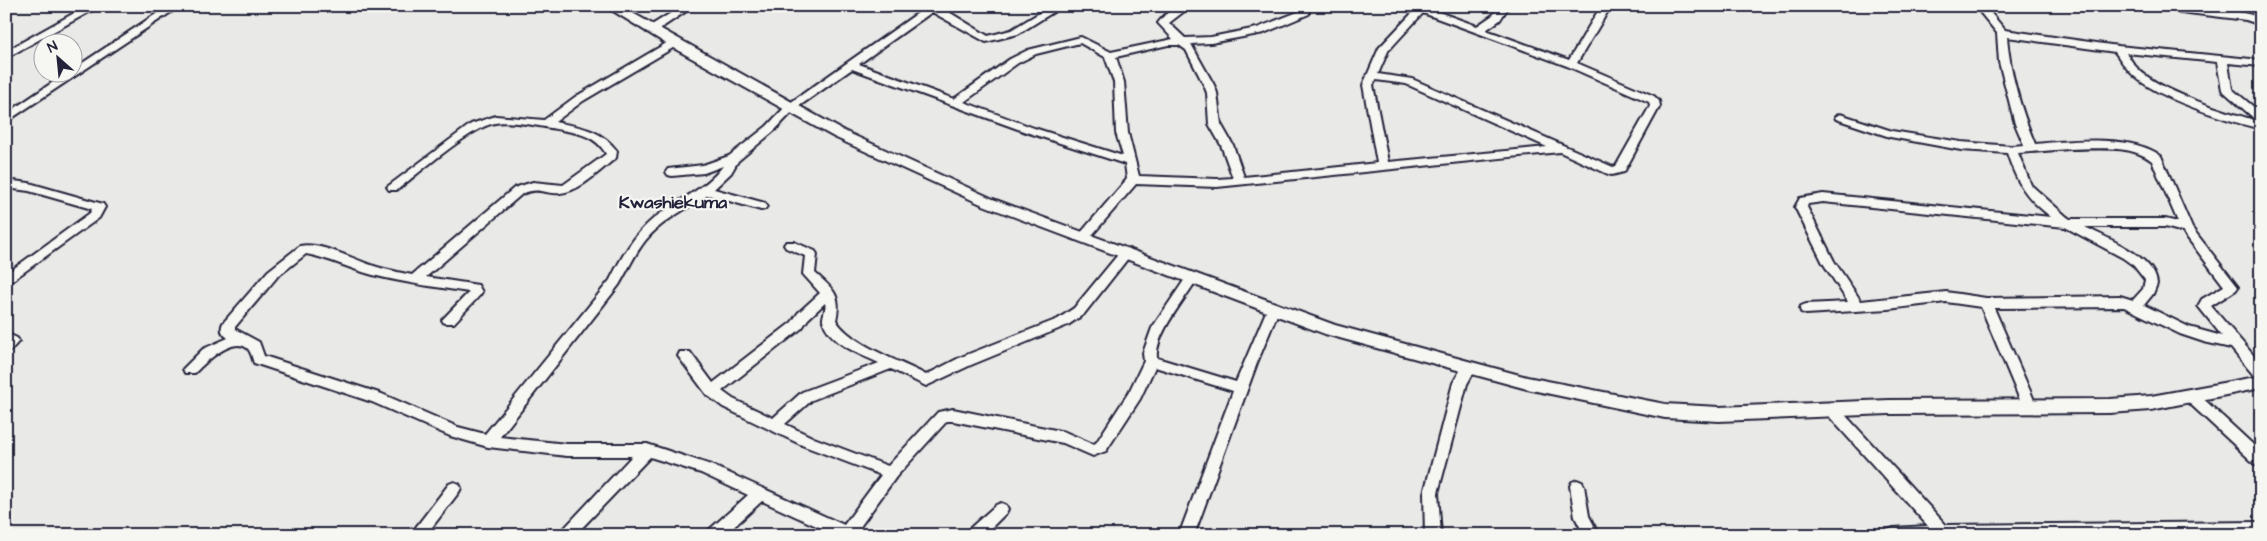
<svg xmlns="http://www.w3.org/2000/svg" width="2267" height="541" font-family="'Architects Daughter',sans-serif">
	<rect width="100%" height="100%" fill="#e9e9e7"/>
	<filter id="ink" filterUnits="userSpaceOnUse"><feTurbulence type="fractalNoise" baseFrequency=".02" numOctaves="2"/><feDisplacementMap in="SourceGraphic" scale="10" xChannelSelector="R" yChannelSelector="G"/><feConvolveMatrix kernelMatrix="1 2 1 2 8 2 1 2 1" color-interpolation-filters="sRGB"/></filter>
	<g filter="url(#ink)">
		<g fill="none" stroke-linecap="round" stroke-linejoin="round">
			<defs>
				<g id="minor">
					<path d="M87,6H100L6,58V51Z"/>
					<path d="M168,6H180L6,122V114L68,72H72V70Z"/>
					<path d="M682,6H694L655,32H647V28Z"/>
					<path d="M924,6H939L988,36L1011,30L1051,6H1063L1018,34L986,42L932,12L859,64L954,99L1010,59L1028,50L1081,37L1111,52L1173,39L1158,23C1167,11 1176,6 1191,6L1169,23L1185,38L1211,37L1257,28L1303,10H1309V14L1264,33L1211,43L1191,44L1214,85L1217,93L1221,124L1233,145L1244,177L1377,163L1363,85L1379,48L1415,10L1407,6H1422L1477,26L1493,15L1499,6H1509L1500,20L1486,30L1569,60L1601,6H1611L1577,63L1654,96L1659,101L1660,106L1624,172L1612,175L1608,174L1560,152L1217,187L1136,184L1087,241L1083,242L1077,238L1079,235L1127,179L1125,164L1026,132L852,69L795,109L775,130L738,161L731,173L714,189L765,203L767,206L765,209L761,210L708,195C686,209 661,221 645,241C634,255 628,270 619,285L500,437L567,444H647L711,465L844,525L881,475L804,446L723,407L707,395L678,356L680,352H690L713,383L792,322L798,313L820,293L803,274L805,256L786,248L784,245L786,242H794L815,251L817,254L815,273C833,289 842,295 836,320C850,344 900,361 926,375L961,357L1058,319L1074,308L1121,251H1129L1131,254L1129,257L1084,314L1068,325L971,365L926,386L891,369L812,400L785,424L814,438L888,466L938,412L953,409L1065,432L1093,444L1096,443L1129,392L1144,361L1143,353L1152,328L1187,276L1191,275L1197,279C1186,298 1154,335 1157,358L1236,382L1268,307H1278L1279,310L1257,363L1194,535H1179L1233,391L1155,367L1140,399L1106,451L1093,456L1063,443L953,421H947L896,477L857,531L859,535H836L762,501L725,535H707L709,530L748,495L701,473L650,457L575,535H558L632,456H567L488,447L450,436L372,402L254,363C252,358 251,351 247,348C233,336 204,363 195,373H185L183,369L203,349L228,338C222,334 220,329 223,323L268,271L300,246C318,241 355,260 374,266C386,270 399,272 412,275L514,188L533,182L563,185L606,154C596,136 579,133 561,130C545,127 510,120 495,123C471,127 419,173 397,190H389L387,187L471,124L496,116L544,120L575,97L670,41H678V45L583,101L555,122C580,127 601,129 617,151L616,158C600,170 581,191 560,193C544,195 540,186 522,194L426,277L478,285L482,292L480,295L454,323H444L442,320L469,292C436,287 404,283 373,275C350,269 329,258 306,254L277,277L235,327V329L259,342L264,356L382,394L458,427L485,434L610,280C621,258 633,236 652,220C676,200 704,191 723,166L704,173L672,176L668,175L666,172L668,169L703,165L729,156L767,126L787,105L925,8ZM1423,13L1567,66L1649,102L1650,106L1616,166L1613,167L1412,79L1378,74L1388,51ZM1080,43L1105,57L1114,82L1116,133L1123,156L1034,128L964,102L1018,63L1036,54ZM1168,45H1179L1186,50L1204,85L1207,93L1209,124L1221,145L1233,178L1217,179L1139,176L1128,133L1124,82L1116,57ZM1376,80L1406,84L1547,147L1388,162L1373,85ZM825,303C827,309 822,316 823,321C830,344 860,354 879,363L802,392L773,418L733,399L722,391L802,328L808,319Z"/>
					<path d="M1975,6H1985L2005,30L2118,46L2261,60V66L2228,63L2232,89L2261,113V129C2228,121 2153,97 2131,73C2125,67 2120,59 2115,52L2007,37C2010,74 2021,110 2035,144C2070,141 2132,134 2161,156L2192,228L2238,287L2236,290L2211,306L2261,364V379L2256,378L2231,348L2204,342L2180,334L2124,307L1994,308L2037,407L2035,411L2030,412L2025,411L2023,407L1981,307L1946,302L1888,309L1806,314L1801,312L1800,309L1801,306L1806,304L1848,302L1823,263L1795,207L1800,198L1823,194L2051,217C2026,198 2017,183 2007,153L1961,150L1890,137L1836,119L1835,117L1840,114L1892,131L1961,142L2011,146L2024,145L2015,124L1999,62L1997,33ZM2126,53L2217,62L2222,90L2257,121C2225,111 2160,92 2137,68C2133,64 2130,58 2126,53ZM2069,149C2095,149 2131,144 2152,161L2178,222L2165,219H2070L2067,217L2031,185L2018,153ZM1823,202L2065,227L2123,258L2134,266L2145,280L2143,289L2133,300L2120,296L1986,298L1946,292L1861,301L1834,261L1807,207L1808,204ZM2085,227H2165L2183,232L2224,286L2202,299L2198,306L2222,336L2189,327L2144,305L2153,294L2157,284C2155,256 2106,238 2085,227Z"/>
					<path d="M2150,6C2183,6 2231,7 2261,18V25L2246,20L2155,9Z"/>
					<path d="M6,180L29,183L103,204L105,207L99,218L6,285V274L90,213L92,209L29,191L6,188Z"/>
					<path d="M6,333L17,338L19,341L11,350L6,351Z"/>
					<path d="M1469,363L1474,364L1476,368L1467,384L1438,493L1441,535H1425L1424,493L1453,383L1464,364Z"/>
					<path d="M2191,391L2196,392L2261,452V467L2256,465L2186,400L2184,396L2186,392Z"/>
					<path d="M1831,404L1836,405L1946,525L2261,522V534L1886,535L1888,530L1893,528L1928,526L1826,413L1824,409L1826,405Z"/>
					<path d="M1577,480L1582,482L1584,486L1589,516L1599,535H1584L1575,517L1570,486L1572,482Z"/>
					<path d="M454,482L459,484L461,488L459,492L426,535H410L449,484Z"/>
					<path d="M1001,503L1006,505L1008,509L1006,513L984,535H966L968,530L996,505Z"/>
				</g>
				<path id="tertiary" d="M605,6H620L844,131L993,199L1335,325L1527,377L1665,404L1719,407L1889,400L2110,399L2151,396L2261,376V388L2151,410L2110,413L1889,414L1719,421L1665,418L1527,389L1325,334L983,205L834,137L670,46Z"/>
			</defs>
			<use href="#minor" stroke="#22223b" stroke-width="4"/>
			<use href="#tertiary" stroke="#22223b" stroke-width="4"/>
			<use href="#minor" fill="#f6f6f2" fill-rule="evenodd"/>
			<use href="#tertiary" fill="#f6f6f2" fill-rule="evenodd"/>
		</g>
	</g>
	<g text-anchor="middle" stroke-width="4.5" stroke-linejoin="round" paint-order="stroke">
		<g font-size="18" font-weight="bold" fill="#22223b" stroke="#f6f6f2">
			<text x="673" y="208">Kwashiekuma</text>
		</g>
	</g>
	<rect width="2267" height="541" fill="none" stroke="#f6f6f2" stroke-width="25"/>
	<rect x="12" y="12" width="2242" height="516" fill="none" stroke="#22223b" stroke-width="2" filter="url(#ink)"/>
	<g transform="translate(58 58) rotate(333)"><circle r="24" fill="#f6f6f2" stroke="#a1a1a9"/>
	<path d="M0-4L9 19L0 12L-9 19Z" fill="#22223b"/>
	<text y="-8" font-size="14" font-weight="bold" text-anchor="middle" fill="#22223b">N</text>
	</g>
</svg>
